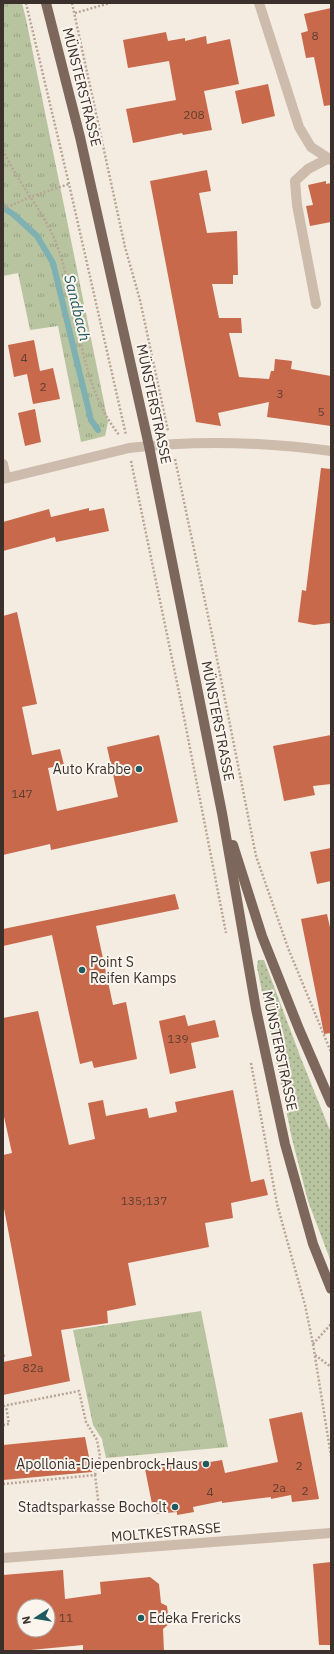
<svg xmlns="http://www.w3.org/2000/svg" width="334" height="1654" font-family="'IBM Plex Sans',sans-serif">
	<defs>
		<pattern id="grass-dots" width="8" height="8" patternUnits="userSpaceOnUse"><rect width="8" height="8" fill="#b8c4a0"/><path d="M2 2h.1M6 6h.1" fill="none" stroke="#97a083" stroke-width="1.8" stroke-linecap="round"/></pattern>
		<pattern id="park-tufts" width="24" height="20" patternUnits="userSpaceOnUse"><rect width="24" height="20" fill="#b8c4a0"/><path d="M3 7l-1-3M5 7V3M7 7l1-3M15 17l-1-3M17 17v-4M19 17l1-3" fill="none" stroke="#97a083"/></pattern>
	</defs>
	<rect width="100%" height="100%" fill="#f4ebe1"/>
	<path fill="url(#grass-dots)" d="M258,960H264L302,1061L331,1133V1262L308,1201L292,1139L257,967Z"/>
	<g fill="url(#park-tufts)">
		<path d="M3,3H22L26,19L108,422L105,436L81,442L58,326L30,330L18,273L3,276Z"/>
		<path d="M201,1311L228,1447L106,1458L102,1439L93,1425L73,1330Z"/>
	</g>
	<g fill="none" stroke-linecap="round" stroke-linejoin="round">
		<path stroke="#7fb0b2" stroke-width="6" d="M3,208L13,214L37,236L53,263L91,420L98,430"/>
	</g>
	<g fill="#c8694b" fill-rule="evenodd">
		<path d="M331,8V105L324,106L314,57L306,58L301,33L308,31L304,14Z"/>
		<path d="M166,32L168,41L185,38V41L206,36L207,44L230,39L239,84L204,91L212,130L183,135L182,133L133,143L126,109L176,100L169,61L128,68L123,40Z"/>
		<path d="M268,84L275,116L242,124L235,91Z"/>
		<path d="M207,170L211,191L199,193L207,233L237,231L238,275H233V284H212L219,318H241L242,333H229L239,377L269,379L271,371H274L275,359L292,361L291,369L331,376V426L267,417L269,402L218,413L221,426L196,422L150,181Z"/>
		<path d="M326,181V184L331,183V222L310,226L306,206L313,205L308,185Z"/>
		<path d="M34,340L40,371L53,368L60,399L33,404L27,374L14,377L8,345Z"/>
		<path d="M35,409L41,442L25,446L18,413Z"/>
		<path d="M321,468L331,469V623L314,625L298,622L302,590L306,591Z"/>
		<path d="M89,508V511L104,508L109,531L56,542L55,537L3,551V522L49,509L51,517Z"/>
		<path d="M17,612L37,704L22,707L32,755L60,749L64,765L48,768L57,811L118,797L107,747L159,735L178,822L51,850L50,844L3,855V616Z"/>
		<path d="M331,735V784L313,786L315,795L284,801L273,746Z"/>
		<path d="M331,848V881L317,884L310,852Z"/>
		<path d="M175,894L179,909L96,926L113,1005L126,1002L137,1059L94,1068L92,1061L80,1064L52,935L3,946V929Z"/>
		<path d="M327,914L331,932V1033L324,1034L301,919Z"/>
		<path d="M38,1011L69,1145L95,1139L88,1103L103,1100L106,1116L147,1108L149,1118L177,1112L175,1102L233,1090L251,1182L264,1179L268,1195L231,1203L233,1218L205,1223L209,1247L128,1263L136,1305L107,1311L108,1323L61,1330L70,1381L3,1395V1362L32,1356L3,1203V1155L12,1153L3,1112V1018Z"/>
		<path d="M185,1015L188,1026L215,1020L219,1037L191,1043L196,1068L170,1074L159,1021Z"/>
		<path d="M302,1412L319,1499L292,1502L291,1495L271,1499V1497L222,1503V1501L193,1507L194,1512L177,1515V1512L154,1514L145,1469L165,1465L166,1466L184,1463L185,1465L203,1461L204,1463L222,1460L225,1473L278,1462L269,1419Z"/>
		<path d="M85,1437L92,1472L3,1480V1445Z"/>
		<path d="M331,1562V1645H319L313,1564Z"/>
		<path d="M63,1570L65,1599L101,1594L100,1582L150,1577L159,1584L161,1603L167,1606L169,1624L163,1629L164,1651H83V1645L20,1651H3V1575ZM24,1606H48V1630H24Z"/>
	</g>
	<g fill="none" stroke-linecap="round" stroke-linejoin="round">
		<g stroke="#b9a596" stroke-width="2.5" stroke-dasharray="2 2" stroke-linecap="butt">
			<path d="M26,3L69,184L126,435"/>
			<path d="M72,3L125,247L140,300L168,431"/>
			<path d="M75,13L110,3"/>
			<path d="M3,150C19,186 47,214 59,251C80,313 78,382 119,435"/>
			<path d="M3,209L30,197L69,184"/>
			<path d="M175,459L214,644L256,856L288,948L331,1052"/>
			<path d="M131,461L181,702L226,933"/>
			<path d="M251,1063L277,1204L305,1305L313,1344L331,1456"/>
			<path d="M313,1344L331,1324"/>
			<path d="M315,1355L331,1367"/>
			<path d="M3,1356L7,1355"/>
			<path d="M3,1406L79,1391L86,1422L97,1440L100,1456L95,1475"/>
			<path d="M3,1425L9,1424L6,1406"/>
			<path d="M3,1484L95,1475L99,1507"/>
		</g>
		<g stroke="#cdbbac" stroke-width="10">
			<path d="M259,3L299,127L311,147L331,160"/>
			<path d="M316,304L297,205L295,181L308,169L327,159"/>
			<path d="M3,464L6,478"/>
			<path d="M3,479L129,448C195,440 265,442 331,451"/>
			<path d="M3,1558L331,1533"/>
		</g>
		<g stroke="#7d675c" stroke-width="10">
			<path d="M46,3L80,137L149,446L222,813L256,1009L285,1144L313,1244L331,1289"/>
			<path d="M233,845L262,936L299,1029L331,1103"/>
		</g>
	</g>
	<g fill="#1f5a5e" stroke="#fbf5ee" stroke-width="1.5">
		<circle cx="139" cy="769" r="4"/>
		<circle cx="82" cy="970" r="4"/>
		<circle cx="206" cy="1464" r="4"/>
		<circle cx="175" cy="1507" r="4"/>
		<circle cx="141" cy="1618" r="4"/>
	</g>
	<g text-anchor="middle" stroke-width="4" stroke-linejoin="round" paint-order="stroke">
		<g font-size="12" fill="#5e3e33">
			<text x="315" y="40">8</text>
			<text x="194" y="119">208</text>
			<text x="24" y="362">4</text>
			<text x="43" y="391">2</text>
			<text x="280" y="398">3</text>
			<text x="321" y="416">5</text>
			<text x="22" y="798">147</text>
			<text x="178" y="1043">139</text>
			<text x="144" y="1205">135;137</text>
			<text x="33" y="1372">82a</text>
			<text x="299" y="1470">2</text>
			<text x="279" y="1492">2a</text>
			<text x="305" y="1495">2</text>
			<text x="210" y="1496">4</text>
			<text x="66" y="1622">11</text>
		</g>
		<g font-size="14" fill="#3b302b" stroke="#fbf5ee">
			<text transform="translate(82 87) rotate(76)" y="5">MÜNSTERSTRASSE</text>
			<text transform="translate(154 404) rotate(78)" y="5">MÜNSTERSTRASSE</text>
			<text transform="translate(218 721) rotate(79)" y="5">MÜNSTERSTRASSE</text>
			<text transform="translate(280 1051) rotate(78)" y="5">MÜNSTERSTRASSE</text>
			<text transform="translate(166 1532) rotate(-5)" y="5">MOLTKESTRASSE</text>
		</g>
		<g font-size="14" fill="#3b302b" stroke="#fbf5ee" text-anchor="end">
			<text x="131" y="774">Auto Krabbe</text>
			<text x="90" y="967" text-anchor="start">Point S<tspan x="90" dy="16">Reifen Kamps</tspan></text>
			<text x="198" y="1469">Apollonia-Diepenbrock-Haus</text>
			<text x="167" y="1512">Stadtsparkasse Bocholt</text>
			<text x="149" y="1623" text-anchor="start">Edeka Frericks</text>
		</g>
		<g font-size="15" font-style="italic" fill="#1f5a5e" stroke="#fbf5ee">
			<text transform="translate(77 308) rotate(76)" y="5">Sandbach</text>
		</g>
	</g>
	<rect width="334" height="1654" fill="none" stroke="#3b302b" stroke-width="8"/>
	<g transform="translate(36 1618) rotate(258)"><circle r="19" fill="#fbf5ee" stroke="#aea6a0"/>
	<path d="M0-3L7 15L0 10L-7 15Z" fill="#1f5a5e"/>
	<text y="-6" font-size="11" font-weight="bold" text-anchor="middle" fill="#3b302b">N</text>
	</g>
</svg>
